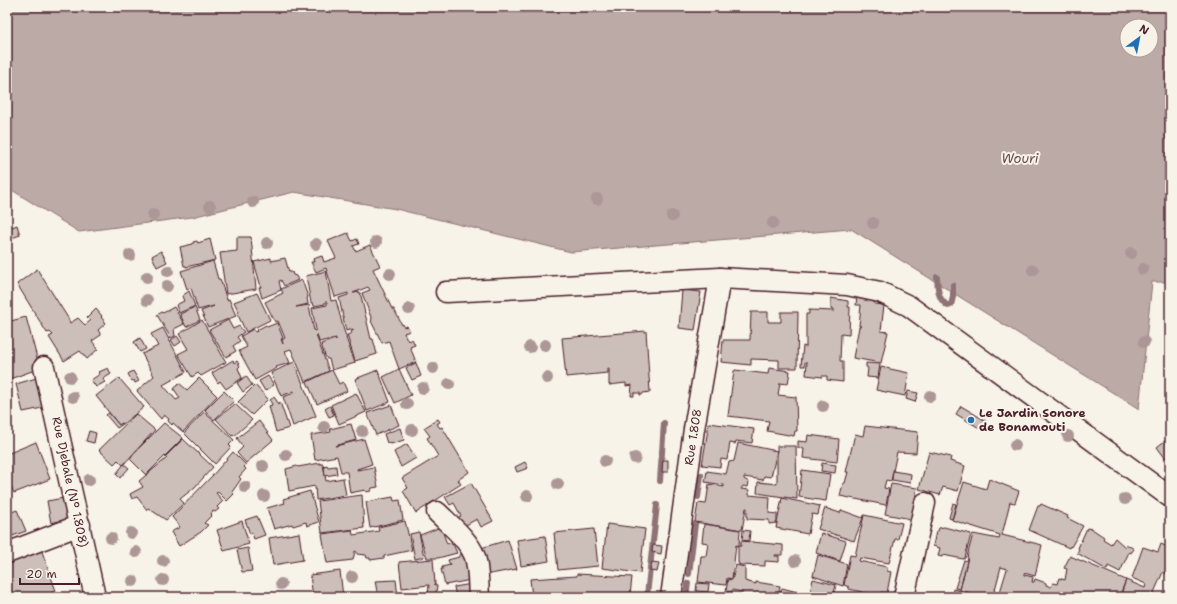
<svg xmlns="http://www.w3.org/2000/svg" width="1177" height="604" font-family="'Shantell Sans',sans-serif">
	<rect width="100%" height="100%" fill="#f7f3e8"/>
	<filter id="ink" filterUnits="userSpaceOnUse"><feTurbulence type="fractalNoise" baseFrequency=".025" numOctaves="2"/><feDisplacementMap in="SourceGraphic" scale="8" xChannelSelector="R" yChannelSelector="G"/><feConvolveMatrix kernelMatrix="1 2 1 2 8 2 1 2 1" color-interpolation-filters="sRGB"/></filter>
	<g filter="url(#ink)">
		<path fill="#bcaaa7" stroke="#8e7275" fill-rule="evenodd" d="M7,7H1170V282H1152L1139,409L851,229L571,252L396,209L294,192L192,217L79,232L7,187ZM1127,26H1151V50H1127Z"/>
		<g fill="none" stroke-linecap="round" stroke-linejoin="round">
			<g stroke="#8e7275" stroke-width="6">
				<path d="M937,277C938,288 937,299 948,306L951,305L953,297V285"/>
				<path d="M660,481L664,423"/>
				<path d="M698,497L701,475"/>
				<path d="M689,574L695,524"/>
				<path d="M647,595L657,505"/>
				<path d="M686,597L688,583"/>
			</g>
		</g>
		<g fill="#ccbfb9" stroke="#4a1f2b">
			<path d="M17,225L20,235L7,240V229Z"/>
			<path d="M348,233L352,241L357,239L359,244L353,246L356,251L370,245L380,266L373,269L392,309H394L402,325L403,324L404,327L407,326L410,331L404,333L408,341L412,339L415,345L410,347L416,362L399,369L389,341L382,343L371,321L372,320L362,293L370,290L368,287L353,293L360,292L371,339H373L377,354L355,361L347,335L352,333L351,331L354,330L353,329L346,331L339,298L348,295V293L335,297L326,268L316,272L311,262H314L313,259L322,256L324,262L336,258L328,241Z"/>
			<path d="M237,237H251L256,289L226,294L220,253L237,251Z"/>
			<path d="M210,239L215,260L186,267V266H184L180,247L193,244V242L197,241L198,243Z"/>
			<path d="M161,251L167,262L157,267L152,256Z"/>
			<path d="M271,258V261L285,258L289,272H292L293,275L296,276L298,280L284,286L281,280L279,281L281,290L262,298L259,287H261L254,262Z"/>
			<path d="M213,261L218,279H220L227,300L229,299L236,316L208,327L201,311L214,306L198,310L191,288L187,289L181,271Z"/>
			<path d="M37,269L68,318L70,323L78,318L85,325L90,321L87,318L96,309L102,316L101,317L106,323L98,330L101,335L92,341L98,349L87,359L80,351L64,361L49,337L53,335L50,332L47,333L17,284Z"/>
			<path d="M326,271L331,301L336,300L344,331L347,338H346L355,363L332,370L329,359H327L325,356L321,344L335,339L336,340V338L319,342L317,334L316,335L329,371L305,382L291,349L285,351L290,363L276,367L277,368L255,380L239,351L247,347L241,336L253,329L255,332L258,331L257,330L266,325L267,327L277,323L283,338L281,339L283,344L282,340L285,338L278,321L275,322L265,302L283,293L281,289L302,280L308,297L307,298L308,304L296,307L309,305L314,331L316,330L312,308L327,305V302H325V304L314,306L313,303H311L306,276Z"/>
			<path d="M682,290L701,292L695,330L679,328Z"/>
			<path d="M189,291L195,306L179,313L176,305L184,301L182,296Z"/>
			<path d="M257,293L270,320L246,332L237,313L239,312L234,302Z"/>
			<path d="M857,296L874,298V304L884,305L881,331L888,332L881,363L853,358L859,327L861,326H859L861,305H856Z"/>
			<path d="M831,298L848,301V307H850L849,335L841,334L840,361H843V382L827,380V376H822V377L806,375L807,362H805V366H801L803,346L806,347V314H809V310L834,311V309H831Z"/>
			<path d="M174,307L184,324L174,329L175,336L171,338L157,315L162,312L163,313Z"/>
			<path d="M195,307L200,320L186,327L180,314Z"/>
			<path d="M751,312H768V322H781V312H798L797,368H779V360L751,359V365L721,362L723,340H750Z"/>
			<path d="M26,317L41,373L34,375L32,371L7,380V322Z"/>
			<path d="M202,320L226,362L201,376L198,373L192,377L178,354L188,349L179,334Z"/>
			<path d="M228,320L233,329L239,326L244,332L237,337L240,341L233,346L236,351L226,357L209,330Z"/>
			<path d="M163,328L186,372L163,385L176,400L180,398L174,389L179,383L187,390L199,378L217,396L183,432L173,423L172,425L168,421L169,419L164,415L161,419L137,391L154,376L142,354L158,346L151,334Z"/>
			<path d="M646,331L650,392L643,393L642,395H640V393H634V396H631L632,385L626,386V383L609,385V368H608V373L566,377L562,338Z"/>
			<path d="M177,336L181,342L175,346L171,340Z"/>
			<path d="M140,338L146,349L140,352L134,342Z"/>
			<path d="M233,360L234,363L237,361L240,366L238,368L242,378L226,389L220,381L218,383L212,373Z"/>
			<path d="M294,362L316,416L293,426L283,397L294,393V391L281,396L271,373Z"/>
			<path d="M416,363L421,376L412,380L406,368Z"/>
			<path d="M866,363L880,364L878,378L867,377L868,368L866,367Z"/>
			<path d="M881,367L909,373L905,396L876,390Z"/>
			<path d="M108,368L111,374L103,379L105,382L96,387L91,380L100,374L99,372Z"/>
			<path d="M769,368L790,371L788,384L780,383L778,395L796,397L797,431H795L794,436L767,431L769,421L728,416L734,371L735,370L768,374Z"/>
			<path d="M399,369L411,395L395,403L383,377Z"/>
			<path d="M332,370L339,384L343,382L347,391L317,404L307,382Z"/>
			<path d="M378,370L390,402L367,411L355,379Z"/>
			<path d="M133,371L139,381L135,383L134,380L132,381L128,374Z"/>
			<path d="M246,376L252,385L243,392L237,383Z"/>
			<path d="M268,376L274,385L265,391L259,381Z"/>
			<path d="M40,377L47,407L23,412L16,384Z"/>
			<path d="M119,378L144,407L123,424L122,423L119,425L96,396Z"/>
			<path d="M255,385L268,399L252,415L238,402Z"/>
			<path d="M224,391L234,401L214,420L205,410Z"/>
			<path d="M908,391L918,393L915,402L906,399Z"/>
			<path d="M356,393L366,412L339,424L331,405Z"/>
			<path d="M274,397L279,404L280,402L289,428L276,432L269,406L272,405L270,400Z"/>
			<path d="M235,404L252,420L234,436L233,435L232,436L216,419Z"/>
			<path d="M391,405L399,425L376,435L367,413Z"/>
			<path d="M330,406L334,415L329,417L325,409Z"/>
			<path d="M961,406L986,421L981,429L956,414Z"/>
			<path d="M204,412L234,440L229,445L231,447L215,464L184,433Z"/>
			<path d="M109,413L119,425L122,423L123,424L117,428L106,415Z"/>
			<path d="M136,414L155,430L123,465L118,460L114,464L99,450Z"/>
			<path d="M438,419L440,422L437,424L440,428L442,427L469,472L458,480L461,484L416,513L403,491L408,488L402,478L438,456L427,438L430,436L424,428Z"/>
			<path d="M259,421L273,440L246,463L237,453L243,447L237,438Z"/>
			<path d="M164,423L183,438L146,475L130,459L133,454Z"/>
			<path d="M709,423L754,429L752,443L736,441L735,444L730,443L727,460L721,459L720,467L702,465Z"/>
			<path d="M351,424L356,440L335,446L364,439L372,464L357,469V470L374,467L378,487L372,488L371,491L366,492L365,490L350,493L347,472H341L337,456L315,460L311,435L331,432L330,429Z"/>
			<path d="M865,426L918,432L916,453L897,452L891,481L886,480L884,488L889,489L886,505L840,496L843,483H845L848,472H846L855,434L863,436Z"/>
			<path d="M400,428L404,440L391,444V442L387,443L384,434Z"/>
			<path d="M89,431L96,433L94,443L86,441Z"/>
			<path d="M808,435L839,439L837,462L803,458L804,449L798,448V441L807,442Z"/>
			<path d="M183,439L213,467L195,487L180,499L184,503L166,520L148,508L147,510L137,497L132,499L130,494L143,487L139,481L167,458L165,457Z"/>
			<path d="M1166,440L1170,446V454L1165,458L1157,447Z"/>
			<path d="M36,442L50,479L14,493L7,477V454Z"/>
			<path d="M738,443L777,451L771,477L764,476L763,480L744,477V479L749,482L748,487L743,486L741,489L749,490V495L770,497L769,513L777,514V523L769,524V520L747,519V508H746L742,530L695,522L698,503L706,504L709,484L724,487V485L705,482L707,471L726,474L729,462L734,461Z"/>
			<path d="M407,444L416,458L401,467L394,452Z"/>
			<path d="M777,446H796L797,499L757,493L758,482L777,484Z"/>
			<path d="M233,452L246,465L244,467L246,469L239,477L241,479L232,492L234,494L227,501L218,492L216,493L223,501L217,507L219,509L215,512L213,511L211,514L212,515L204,523L208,525L201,532L179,546L171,532L180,527L172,517L212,476Z"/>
			<path d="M929,452L951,457L950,461L965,466L958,491L943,487L940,495L919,489Z"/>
			<path d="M663,460H668V472H662Z"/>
			<path d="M525,462L528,468L517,472L515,467Z"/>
			<path d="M320,463V464H323L326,481L343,478L346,495L316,500L315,486L289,491L286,469L297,466L298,467Z"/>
			<path d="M822,463L836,465L835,473L821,471Z"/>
			<path d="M124,464L129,468L120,478L116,474Z"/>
			<path d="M327,465L328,467L336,466L337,474L325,476L324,466Z"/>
			<path d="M802,470L830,474L826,501L799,497Z"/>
			<path d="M893,471L911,474L910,483L892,480Z"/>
			<path d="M989,479L1019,491L1015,503L1010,502L1002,535L1042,545L1035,576L1024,573V575L1033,577L1032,582H1034L1035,579L1046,583V585L1051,587L1053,583L1057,584L1059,578L1065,580L1067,569L1064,568L1070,556L1126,580L1119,597H1013L1000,592L1007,569L1001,567L993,597H982L960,590L968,557H967L973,534L999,539L1000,535L952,520L964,482L986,489Z"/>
			<path d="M471,483L493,521L481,527L477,519L462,527L457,518L461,516L454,503L450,505L445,497Z"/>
			<path d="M891,484L917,488L915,499L918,500L915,518L911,517V519L885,514Z"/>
			<path d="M310,491L319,522L307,526L306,522L293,526L292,524L274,529L267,508L285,503L283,499Z"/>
			<path d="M362,495L364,528L322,533L318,501Z"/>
			<path d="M393,497L394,501L400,500L403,520L370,528L366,502Z"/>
			<path d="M64,498L68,519L51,523L47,501Z"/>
			<path d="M782,498L820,506L818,515L812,514L808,534L776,528Z"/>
			<path d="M953,503L956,504L952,519L949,518Z"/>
			<path d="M1041,504L1068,516L1067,518L1083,526L1071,547L1070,546L1069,548L1029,530L1038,506H1040Z"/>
			<path d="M825,508L840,513L841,510L863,518L854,541L818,529Z"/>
			<path d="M17,510L26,531L7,538V514Z"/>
			<path d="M864,515L902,523L898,539H895L889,563L860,558L859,561L887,567V571L891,572L887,593L881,592L880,596L849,589V587L844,585L850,555L855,556Z"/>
			<path d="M257,516L265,535L254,539L252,533L250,534L245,520Z"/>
			<path d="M242,521L249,544L224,551L217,530Z"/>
			<path d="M405,521L412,550L384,556V558L370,560V558H367L366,555L357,554V552L355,551L353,560L327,563L322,534L352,530L353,535L379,531L378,527Z"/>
			<path d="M607,524L645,529L640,573L602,568Z"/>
			<path d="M704,524L740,530L739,546L736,545L732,579L727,578L726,585L698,582L701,556H706L708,543L702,542Z"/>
			<path d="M441,527L447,544L451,542L452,545L453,544L457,553L438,558H427L420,535Z"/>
			<path d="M944,527L971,534L965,558L963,559L943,555L942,557L938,556L940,548L933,546L936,531H938L939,528Z"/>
			<path d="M1087,528L1092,529L1104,537L1103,539L1111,544L1115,538L1125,547L1126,544L1134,549L1131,553L1129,552L1120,572L1108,566L1107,570L1077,553L1079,549L1078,548Z"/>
			<path d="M594,529L598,566L558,570L554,533Z"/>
			<path d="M743,530L750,531L749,541L742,540Z"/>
			<path d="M419,532L424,557L415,559L410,534Z"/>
			<path d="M299,533L303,560L273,565L269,538Z"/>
			<path d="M821,533L846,541L840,561L816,553Z"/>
			<path d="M545,536L549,561L521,566L517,540Z"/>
			<path d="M508,540L517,569L485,575L481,548Z"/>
			<path d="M741,541L783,545V555H775V556H779V562L765,561V566L739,565V563H738V546H741Z"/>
			<path d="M1161,544L1170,548L1168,556H1170V569L1168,568L1167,574L1163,572L1152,597H1120L1126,580L1145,588L1146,584L1132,578L1143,547L1158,552Z"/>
			<path d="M653,545L662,546L661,554L652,552Z"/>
			<path d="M40,546L56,591L41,597H7V559Z"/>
			<path d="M248,548L252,571L242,572L237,550Z"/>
			<path d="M463,554V556H466L471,580L445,585L441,569H443L442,567L450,565L448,560L459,557V555Z"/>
			<path d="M818,555L847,564L843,586L813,576Z"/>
			<path d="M433,559L435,584H434L437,586L435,597H428L429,585L402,588L399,562Z"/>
			<path d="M964,560L967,561L960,589L955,588Z"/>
			<path d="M652,562L659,563L657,572L650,571Z"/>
			<path d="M736,565L745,567V581L756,584V582L780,586L778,597H742V592L732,590V592L726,591L728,579L732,580Z"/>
			<path d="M340,571L343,597H313L310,575Z"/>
			<path d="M577,574L632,577L630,596L532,597L530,579L577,576Z"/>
			<path d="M813,579L836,585L833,597H809Z"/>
			<path d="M396,580L398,597H378L375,581Z"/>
			<path d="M697,583L709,584L708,592L696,591Z"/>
			<path d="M472,584L474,597H456L454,587Z"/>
			<path d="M782,588L805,594L804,597H779Z"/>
			<path d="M953,589L964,592L963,597H952Z"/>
		</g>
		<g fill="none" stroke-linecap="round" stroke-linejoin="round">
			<defs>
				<g id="minor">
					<path d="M446,292L720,278L847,285L880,292L909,306L1170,497"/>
					<path d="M44,367L95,597"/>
					<path d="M437,512C449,524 469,540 475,557C479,570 478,584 479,597"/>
					<path d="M7,553L80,525"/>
					<path d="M671,597L694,429L720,278"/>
					<path d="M904,597L925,503"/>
				</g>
			</defs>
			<use href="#minor" stroke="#4a1f2b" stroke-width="23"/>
			<use href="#minor" stroke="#f7f3e8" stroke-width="20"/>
		</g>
		<g fill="#ac9796">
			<circle cx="597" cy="199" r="6"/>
			<circle cx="253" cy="202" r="6"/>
			<circle cx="210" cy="206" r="6"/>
			<circle cx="153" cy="215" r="6"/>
			<circle cx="672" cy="216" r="6"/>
			<circle cx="773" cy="223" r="6"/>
			<circle cx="873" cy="223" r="6"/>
			<circle cx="376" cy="242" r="6"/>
			<circle cx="267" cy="243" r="6"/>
			<circle cx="316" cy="244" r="6"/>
			<circle cx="1131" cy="253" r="6"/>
			<circle cx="130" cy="255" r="6"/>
			<circle cx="1143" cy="269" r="6"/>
			<circle cx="1033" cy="270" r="6"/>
			<circle cx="168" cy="271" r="6"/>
			<circle cx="390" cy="274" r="6"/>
			<circle cx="147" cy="277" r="6"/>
			<circle cx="167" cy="286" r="6"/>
			<circle cx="147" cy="300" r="6"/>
			<circle cx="409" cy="309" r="6"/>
			<circle cx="1144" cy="342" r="6"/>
			<circle cx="545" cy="345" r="6"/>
			<circle cx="530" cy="347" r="6"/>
			<circle cx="433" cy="368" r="6"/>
			<circle cx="70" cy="377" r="6"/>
			<circle cx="547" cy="378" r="6"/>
			<circle cx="449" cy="384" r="6"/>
			<circle cx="423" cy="388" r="6"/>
			<circle cx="930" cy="396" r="6"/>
			<circle cx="73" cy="397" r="6"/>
			<circle cx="407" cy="404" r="6"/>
			<circle cx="823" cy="406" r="6"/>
			<circle cx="324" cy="427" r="6"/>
			<circle cx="412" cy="430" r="6"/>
			<circle cx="362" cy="431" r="6"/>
			<circle cx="1068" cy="436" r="6"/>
			<circle cx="1015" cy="445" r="6"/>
			<circle cx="286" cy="455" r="6"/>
			<circle cx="635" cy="458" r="6"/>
			<circle cx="605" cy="461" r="6"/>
			<circle cx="263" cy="466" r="6"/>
			<circle cx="89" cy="480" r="6"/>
			<circle cx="558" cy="484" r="6"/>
			<circle cx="245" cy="487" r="6"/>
			<circle cx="264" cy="496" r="6"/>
			<circle cx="527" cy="496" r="6"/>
			<circle cx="1125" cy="499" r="6"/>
			<circle cx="131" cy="533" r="6"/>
			<circle cx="111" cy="538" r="6"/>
			<circle cx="136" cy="552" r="6"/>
			<circle cx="163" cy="561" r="6"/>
			<circle cx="795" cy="561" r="6"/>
			<circle cx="352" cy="577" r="6"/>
			<circle cx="163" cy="580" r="6"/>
			<circle cx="133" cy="581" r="6"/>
			<circle cx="281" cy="584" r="6"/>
		</g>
	</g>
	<circle fill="#1f6fb2" stroke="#f7f3e8" stroke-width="1.5" cx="971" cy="420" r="4"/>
	<g text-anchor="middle" stroke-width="4" stroke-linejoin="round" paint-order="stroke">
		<g font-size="12" font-weight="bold" fill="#4a1f2b" stroke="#f7f3e8" text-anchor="start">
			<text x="979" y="417">Le Jardin Sonore<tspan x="979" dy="14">de Bonamouti</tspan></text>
		</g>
		<g font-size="12" fill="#4a1f2b" stroke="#f7f3e8">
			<text transform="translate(693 437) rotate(-81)" y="4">Rue 1.808</text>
			<text transform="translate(70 482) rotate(78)" y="4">Rue Djebale (N° 1.808)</text>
		</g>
		<g font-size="13" font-style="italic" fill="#6c4950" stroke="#f7f3e8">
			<text x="1020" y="163">Wouri</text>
		</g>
	</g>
	<rect width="1177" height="604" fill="none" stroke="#f7f3e8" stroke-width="24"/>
	<rect x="12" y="12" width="1153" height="580" fill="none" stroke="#4a1f2b" stroke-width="1.5" filter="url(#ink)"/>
	<g transform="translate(1139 38) rotate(32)"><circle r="19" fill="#f7f3e8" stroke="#b29e9c"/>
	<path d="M0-3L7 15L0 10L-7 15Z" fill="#1f6fb2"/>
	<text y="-6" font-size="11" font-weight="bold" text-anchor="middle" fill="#4a1f2b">N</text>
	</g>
	<path d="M20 578v6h59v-6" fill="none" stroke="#4a1f2b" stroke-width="2"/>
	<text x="26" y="578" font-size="12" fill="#4a1f2b" stroke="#f7f3e8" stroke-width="3" paint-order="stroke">20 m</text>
</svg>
